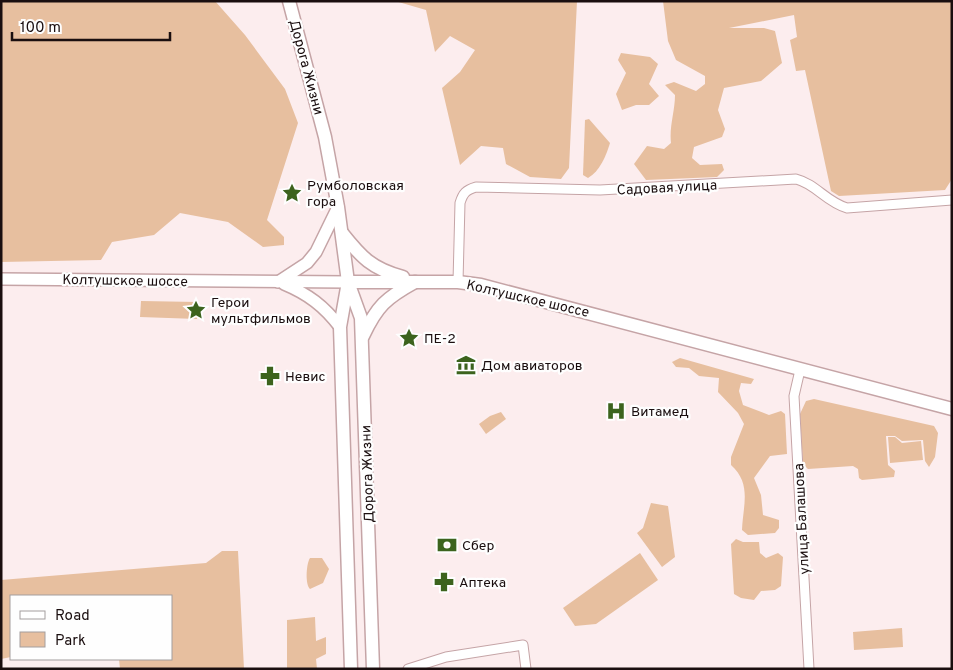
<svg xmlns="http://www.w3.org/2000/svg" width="953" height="670" font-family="Overpass,sans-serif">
	<rect width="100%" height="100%" fill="#fcedee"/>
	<g fill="#e7bf9f">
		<path d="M1,1H215L245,35L285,89L298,123L267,220L284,237V245L263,247L228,222L180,213L154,235L112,242L101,260L1,262Z"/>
		<path d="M395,1H577L569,168L561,179L530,177L506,164L503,148L481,146L460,165L442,88L460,72L475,50L450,36L435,52L426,10Z"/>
		<path d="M663,1H952V179L945,190L839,196L831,191L805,70L796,71L790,40L797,37L794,15L729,28H764L775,31L782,63L761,81L724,88L718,110L725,129L722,137L694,147L692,158L700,165L722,164L724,170L717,177L646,180L634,164L647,146L664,149L671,143C669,127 675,111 675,95L665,85L674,82L696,91L705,84V76L676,60L668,41Z"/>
		<path d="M621,53L650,57L658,64L649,84L659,96L649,105H636L622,110L616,94L626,73L618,60Z"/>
		<path d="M589,119L610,143C606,156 600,171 588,178L583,175L585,120Z"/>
		<path d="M141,301L198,302L197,319L140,317Z"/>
		<path d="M680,358L754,379L751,384L741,383L739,391L743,405L769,415L781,411L785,414L787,454L770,456L754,478L761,495L763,515L779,520V528L775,533L748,535L742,530C743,505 752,484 731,465V457L744,424L738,413L718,392L719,378L699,376L689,368L676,367L672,362Z"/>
		<path d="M814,399L934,426L938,433L935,457L929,467L925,461L923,440L902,441L895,436H886L888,465L895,471L894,477L862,480L859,478L858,469L853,466L808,469L803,464L800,414L806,401Z"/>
		<path d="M501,412L506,419L486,434L479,424L490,416Z"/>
		<path d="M888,437H895L902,443L921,441L923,460L890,463Z"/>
		<path d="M651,503L668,506L675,557L662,567L637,533L643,528Z"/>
		<path d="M736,539L743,542H759L760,553L766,558L778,553L783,557L781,586L775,590L761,591L754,600L741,598L734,594L731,544Z"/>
		<path d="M222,551H238L244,669H120L119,659H171V596H11V657L1,659V580L206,563Z"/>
		<path d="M640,553L658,580L596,624L575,626L563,608Z"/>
		<path d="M310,558H322L329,569L323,583L310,589C305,585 306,564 310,558Z"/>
		<path d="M315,617L316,641L326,637V654L316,659L317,669H287V620Z"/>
		<path d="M902,628L903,647L854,650L853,632Z"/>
	</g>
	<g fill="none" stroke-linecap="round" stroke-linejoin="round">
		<defs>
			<g id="minor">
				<path d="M458,282L460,203C463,193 466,190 476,187L600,190L796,179C816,184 826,202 847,208L952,200"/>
				<path d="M800,370L794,396L809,669"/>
				<path d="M408,669L446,657L523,645L526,669"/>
			</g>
			<g id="tertiary">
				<path d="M1,279L348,282"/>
				<path d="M278,282L307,263L316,252L338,207"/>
				<path d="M284,284C308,294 324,306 340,327"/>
			</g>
			<g id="secondary">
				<path d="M289,1L325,137L338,207L348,282L361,318L373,669"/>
				<path d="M342,233C361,257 372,269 403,277"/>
				<path d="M348,282H458L481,285L952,409"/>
				<path d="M348,282L340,327L351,669"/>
				<path d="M363,336C377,306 386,298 415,282"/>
			</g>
		</defs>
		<use href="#minor" stroke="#c5a4a6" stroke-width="11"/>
		<use href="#tertiary" stroke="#c5a4a6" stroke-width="14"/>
		<use href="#secondary" stroke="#c5a4a6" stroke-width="15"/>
		<use href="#minor" stroke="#fff" stroke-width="9"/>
		<use href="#tertiary" stroke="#fff" stroke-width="11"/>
		<use href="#secondary" stroke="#fff" stroke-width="12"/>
	</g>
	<defs>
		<symbol id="sight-bare" viewBox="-9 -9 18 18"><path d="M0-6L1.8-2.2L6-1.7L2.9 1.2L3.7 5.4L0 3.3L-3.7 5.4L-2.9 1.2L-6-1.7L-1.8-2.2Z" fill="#3c631d" stroke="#fefefe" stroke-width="2.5" paint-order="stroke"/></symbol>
		<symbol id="museum-bare" viewBox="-9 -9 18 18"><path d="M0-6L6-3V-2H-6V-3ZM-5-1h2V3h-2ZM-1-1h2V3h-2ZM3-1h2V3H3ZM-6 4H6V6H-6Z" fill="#3c631d" stroke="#fefefe" stroke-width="2.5" paint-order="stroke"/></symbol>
		<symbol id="pharmacy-bare" viewBox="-9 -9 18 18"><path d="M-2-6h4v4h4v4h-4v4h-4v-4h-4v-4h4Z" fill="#3c631d" stroke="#fefefe" stroke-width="2.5" paint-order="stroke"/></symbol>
		<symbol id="hospital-bare" viewBox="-9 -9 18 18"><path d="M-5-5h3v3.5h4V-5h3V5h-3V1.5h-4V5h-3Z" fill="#3c631d" stroke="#fefefe" stroke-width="2.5" paint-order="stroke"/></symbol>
		<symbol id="bank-bare" viewBox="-9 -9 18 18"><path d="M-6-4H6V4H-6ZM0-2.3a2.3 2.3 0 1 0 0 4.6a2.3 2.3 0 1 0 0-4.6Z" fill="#3c631d" stroke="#fefefe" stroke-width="2.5" paint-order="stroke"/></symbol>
	</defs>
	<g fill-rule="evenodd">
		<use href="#sight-bare" x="278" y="179" width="28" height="28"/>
		<use href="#sight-bare" x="182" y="296" width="28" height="28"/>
		<use href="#sight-bare" x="395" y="324" width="28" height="28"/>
		<use href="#museum-bare" x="452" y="351" width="28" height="28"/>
		<use href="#pharmacy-bare" x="256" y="362" width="28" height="28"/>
		<use href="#hospital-bare" x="602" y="397" width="28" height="28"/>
		<use href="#bank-bare" x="433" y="531" width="28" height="28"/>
		<use href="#pharmacy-bare" x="430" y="568" width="28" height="28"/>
	</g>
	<g text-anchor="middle" stroke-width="4.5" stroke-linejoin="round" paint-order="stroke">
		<g font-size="14" fill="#1a0e0f" stroke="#fefefe">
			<text transform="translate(307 67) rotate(75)" y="5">Дорога Жизни</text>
			<text transform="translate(667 187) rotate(-3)" y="5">Садовая улица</text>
			<text transform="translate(125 280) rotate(1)" y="5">Колтушское шоссе</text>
			<text transform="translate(528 298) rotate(13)" y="5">Колтушское шоссе</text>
			<text transform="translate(367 474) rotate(-92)" y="5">Дорога Жизни</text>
			<text transform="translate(801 519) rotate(-93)" y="5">улица Балашова</text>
		</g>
		<g font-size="14" fill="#1a0e0f" stroke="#fefefe" text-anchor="start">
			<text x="307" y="190">Румболовская<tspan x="307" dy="16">гора</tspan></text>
			<text x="211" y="307">Герои<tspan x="211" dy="16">мультфильмов</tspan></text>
			<text x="424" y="343">ПЕ-2</text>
			<text x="481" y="370">Дом авиаторов</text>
			<text x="285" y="381">Невис</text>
			<text x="631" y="416">Витамед</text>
			<text x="462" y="550">Сбер</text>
			<text x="459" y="587">Аптека</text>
		</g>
	</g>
	<rect width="953" height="670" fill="none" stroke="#1a0e0f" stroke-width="5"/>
	<rect x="10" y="595" width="162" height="65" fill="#fefefe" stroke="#a39e9e"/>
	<rect x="20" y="611" width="25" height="8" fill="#ffffff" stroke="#a39e9e"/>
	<text x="55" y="620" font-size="15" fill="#1a0e0f">Road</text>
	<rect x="20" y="632" width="25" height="15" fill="#e7bf9f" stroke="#a39e9e"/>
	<text x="55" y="645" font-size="15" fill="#1a0e0f">Park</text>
	<path d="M12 32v8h158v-8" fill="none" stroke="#1a0e0f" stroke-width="2.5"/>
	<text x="20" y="32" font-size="15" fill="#1a0e0f" stroke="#fefefe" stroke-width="4" paint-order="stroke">100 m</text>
</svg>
